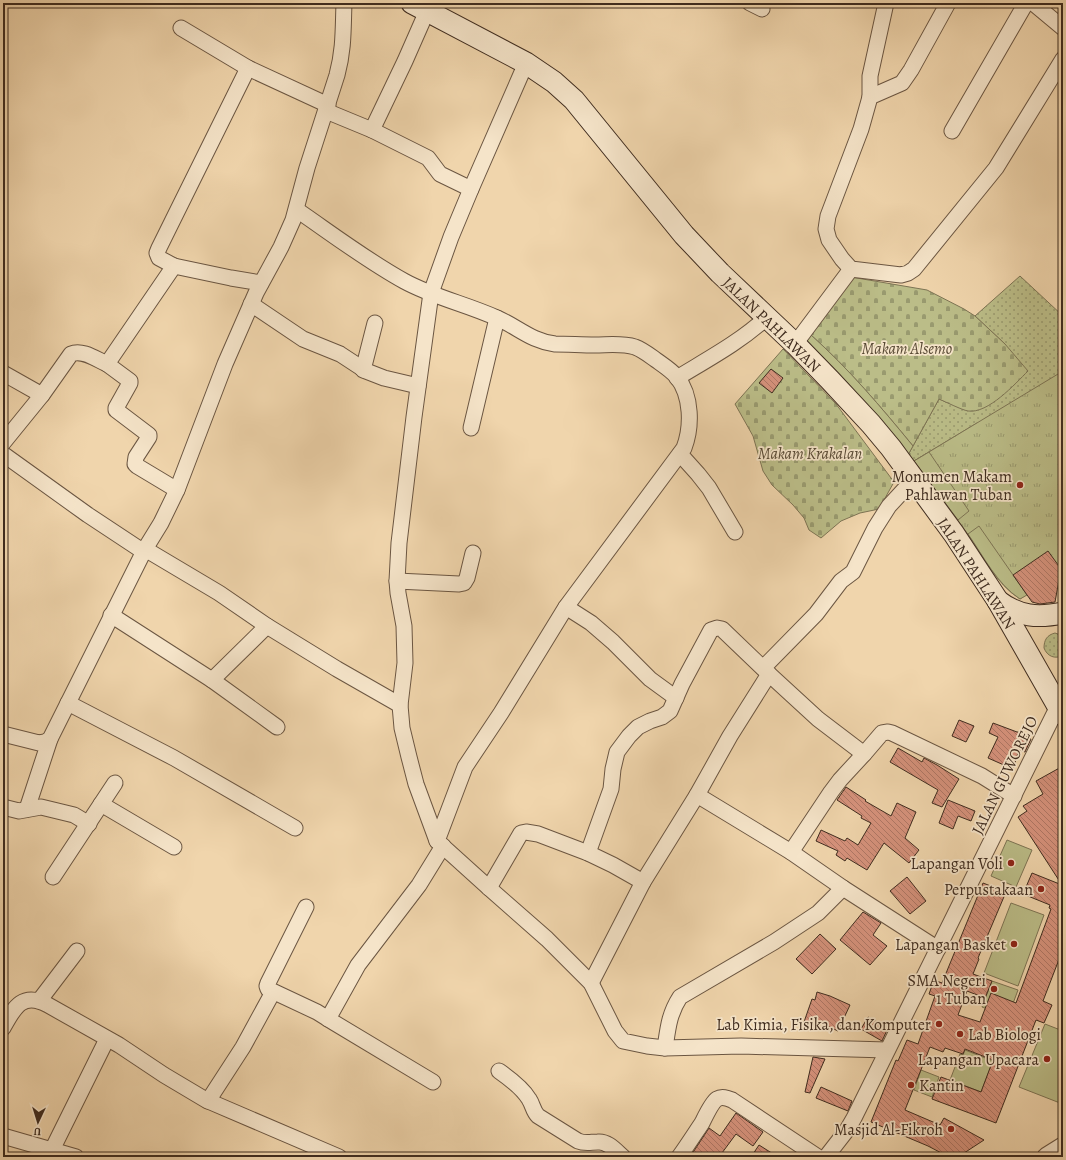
<svg xmlns="http://www.w3.org/2000/svg" width="1066" height="1160" font-family="Alegreya,serif">
	<defs>
		<pattern id="grass-dots" width="8" height="8" patternUnits="userSpaceOnUse"><rect width="8" height="8" fill="#bbbd88"/><path d="M2 2h.1M6 6h.1" fill="none" stroke="#999a6f" stroke-width="1.8" stroke-linecap="round"/></pattern>
		<pattern id="cemetery-stones" width="16" height="16" patternUnits="userSpaceOnUse"><rect width="16" height="16" fill="#bbbd88"/><path d="M2 7V4a2 2 0 0 1 4 0v3zM10 15v-3a2 2 0 0 1 4 0v3z" fill="#999a6f"/></pattern>
		<pattern id="park-tufts" width="24" height="20" patternUnits="userSpaceOnUse"><rect width="24" height="20" fill="#bbbd88"/><path d="M3 7l-1-3M5 7V3M7 7l1-3M15 17l-1-3M17 17v-4M19 17l1-3" fill="none" stroke="#999a6f"/></pattern>
		<pattern id="building-back-hatch" width="6" height="6" patternUnits="userSpaceOnUse"><rect width="6" height="6" fill="#d6927c"/><path d="M-1 5l2 2M0 0l6 6M5-1l2 2" fill="none" stroke="#af7765"/></pattern>
	</defs>
	<rect width="100%" height="100%" fill="#f0d5ac"/>
	<filter id="stains"><feTurbulence type="fractalNoise" baseFrequency=".005" numOctaves="4"/><feColorMatrix values="0 0 0 0 .2 0 0 0 0 .09 0 0 0 0 .02 0 0 0 .5 -.17"/></filter>
	<radialGradient id="worn" r=".72"><stop offset=".6" stop-color="#630" stop-opacity="0"/><stop offset="1" stop-color="#630" stop-opacity=".3"/></radialGradient>
	<g fill="url(#grass-dots)" stroke="#7d7454">
		<path d="M1020,276L1063,316V441L977,423L914,461L908,455L939,399L968,411L1005,344L975,316Z"/>
		<path d="M1055,633L1063,636V655C1055,660 1047,656 1044,648C1044,640 1047,635 1055,633Z"/>
	</g>
	<g fill="url(#cemetery-stones)" stroke="#7d7454">
		<path d="M851,277L927,290L964,309L975,316L1005,344L1028,371C1015,384 988,414 968,411C962,410 946,402 939,399L913,446C881,407 849,369 811,335Z"/>
		<path d="M783,349L836,404L871,451L894,482L879,509L860,513L841,521L821,538L809,530L804,518L793,505L772,485L763,471L753,436L735,404Z"/>
	</g>
	<path fill="url(#park-tufts)" stroke="#7d7454" d="M1063,371V562L1059,566L1062,571L1020,599C996,584 983,556 967,533C950,509 932,485 914,461Z"/>
	<g fill="#bbbd88" stroke="#7d7454">
		<path d="M811,335C849,369 881,407 913,446L908,455C876,415 844,376 805,343Z"/>
		<path d="M929,452L969,511L958,520L914,461Z"/>
		<path d="M979,526L1027,595L1020,599C997,584 984,557 968,534Z"/>
		<path d="M1007,840L1032,850L1016,887L991,876Z"/>
		<path d="M1011,903L1044,915L1018,986L984,973Z"/>
		<path d="M992,981L1018,990L1008,1017L982,1007Z"/>
		<path d="M1045,1024L1063,1031V1096L1060,1103L1019,1087Z"/>
		<path d="M965,1050L993,1061L981,1092L950,1080L960,1054L963,1055Z"/>
		<path d="M921,1070L939,1077L932,1097L914,1090Z"/>
	</g>
	<g fill="url(#building-back-hatch)" stroke="#3f2c1f">
		<path d="M771,369L783,378L772,393L759,383Z"/>
		<path d="M1048,551L1061,569L1055,602L1040,604L1032,602L1013,575Z"/>
		<path d="M959,720L974,726L966,742L952,736Z"/>
		<path d="M993,723L1017,732H1018L1031,739L1025,752L1019,750L1013,769L988,758L998,737L989,733Z"/>
		<path d="M898,748L922,762L924,758L937,765L959,779L942,807L932,803L938,790L890,762Z"/>
		<path d="M1063,766V834L1058,837L1063,845V949L1043,1001L1052,1005L1044,1023L1036,1020L996,1123L932,1099L941,1077L981,1092L993,1060L965,1049L963,1054L945,1048L943,1052L930,1047L905,1110L940,1125L944,1118L984,1140L958,1157H949L928,1146L871,1122L896,1060L898,1061L907,1040L918,1044L935,996L929,994L934,980L942,983L983,883L1006,892L978,958L979,959L973,974L992,981L985,998L967,991L958,1015L980,1022L991,993L1016,1003L1051,909L1049,908L1050,905L1023,894L1032,873L1062,885L1018,817L1027,811L1023,806L1043,794L1036,781Z"/>
		<path d="M846,787L866,800L865,801L891,816L897,803L916,812L905,838L919,850L909,863L884,843L867,870L847,858L845,861L836,855L838,851L816,841L821,830L845,841L847,838L858,845L871,823L861,818L862,816L837,800Z"/>
		<path d="M948,800L975,811L971,821L958,816L953,829L939,823Z"/>
		<path d="M907,877L926,901L910,914L890,891Z"/>
		<path d="M863,912L881,923L873,935L887,946L870,965L840,940Z"/>
		<path d="M820,934L836,949L812,974L796,959Z"/>
		<path d="M817,992L830,996L850,1005L838,1031L819,1022L818,1026L804,1022L812,999L815,1000Z"/>
		<path d="M868,1017L888,1028L882,1041L861,1029Z"/>
		<path d="M813,1057L825,1059L810,1093L805,1092Z"/>
		<path d="M821,1087L852,1101L848,1111L816,1098Z"/>
		<path d="M736,1113L763,1132L753,1146L736,1134L719,1157H690L709,1128L720,1136Z"/>
		<path d="M759,1145L778,1157H751Z"/>
	</g>
	<g fill="none" stroke-linecap="round" stroke-linejoin="round">
		<defs>
			<g id="minor">
				<path d="M750,3L762,9"/>
				<path d="M948,3L911,70L902,83L870,97L861,129L828,216L826,229L829,240L842,259L851,269L901,275L908,273L914,269L996,168L1063,59"/>
				<path d="M1033,3L1063,28"/>
				<path d="M427,11L405,61L372,130L428,158L440,174L471,189"/>
				<path d="M181,28L248,68L328,105"/>
				<path d="M248,68L159,248L157,253L159,258L174,266L231,278L261,283"/>
				<path d="M870,97V76L886,3"/>
				<path d="M326,111L372,130"/>
				<path d="M952,131L1026,3"/>
				<path d="M297,210C332,234 366,260 404,281C433,297 466,304 497,318C518,327 531,341 555,344C568,344 582,345 595,345C608,345 622,343 635,347C643,350 649,355 656,360C663,365 671,370 677,377C692,396 692,427 684,448L566,607L501,713L465,767L437,841L489,888L547,939L591,983L615,1031L623,1041L647,1046L665,1048L741,1046L887,1050"/>
				<path d="M174,266L107,364L130,381V383L116,408V410L149,435V437L136,457L135,464L137,466L177,490"/>
				<path d="M251,304L303,339L340,354L366,371L384,378L418,386"/>
				<path d="M795,344L851,269"/>
				<path d="M363,370L375,323"/>
				<path d="M3,373L42,395L71,354C82,349 96,359 107,364"/>
				<path d="M677,378C708,359 740,342 766,318"/>
				<path d="M471,428L497,318"/>
				<path d="M3,443L42,395"/>
				<path d="M3,454L88,515L144,552"/>
				<path d="M680,454L698,474L709,488L735,532"/>
				<path d="M145,549L219,593L267,626L337,669L400,705"/>
				<path d="M397,581L459,584L464,583L467,578L473,553"/>
				<path d="M566,607L591,623L613,642L650,679L676,698"/>
				<path d="M111,615L212,680L277,727"/>
				<path d="M763,668L816,614L841,581L853,572L875,528L889,506L913,480"/>
				<path d="M212,680L267,626"/>
				<path d="M68,703L174,758L295,828"/>
				<path d="M3,734L39,743L45,742L50,739L145,549L161,523L177,490L225,364L256,293L281,247L293,220L307,168L337,75C344,49 343,29 344,3"/>
				<path d="M697,795L791,852L843,888L938,949"/>
				<path d="M101,804L174,847"/>
				<path d="M3,807L19,811L41,807L74,815L89,824"/>
				<path d="M27,809L50,739"/>
				<path d="M437,841L416,784L409,757L402,728L400,705L405,663L404,626L398,593L397,581L399,543L414,417L431,293L451,237L471,189L526,63"/>
				<path d="M791,852L831,792L840,780L864,754"/>
				<path d="M588,853L611,789L613,769L617,752L629,736L638,727L650,721L662,717L670,711L682,684L711,630L717,628L722,629L769,674"/>
				<path d="M53,877L115,783"/>
				<path d="M489,888L521,833L526,832L538,834L588,853L613,865L643,882"/>
				<path d="M306,907L268,983L267,986L268,989L317,1012L333,1022L433,1082"/>
				<path d="M591,983L643,882L697,795L730,736L769,674L818,719L864,754L882,733L888,732L892,733L982,776L1014,796"/>
				<path d="M39,1001L77,951"/>
				<path d="M328,1019L358,965L419,885L443,846"/>
				<path d="M3,1028C14,1008 22,991 48,1005L119,1045L164,1075L206,1100L339,1157"/>
				<path d="M665,1048C668,1028 669,1014 680,997L774,942L818,913L843,888"/>
				<path d="M499,1071C509,1078 523,1089 529,1099C533,1105 533,1111 538,1116L578,1141C585,1144 591,1142 598,1142C608,1141 616,1151 623,1157"/>
				<path d="M208,1101L243,1047L273,992"/>
				<path d="M3,1136L76,1157"/>
				<path d="M52,1150L107,1039"/>
				<path d="M679,1157C687,1146 694,1135 702,1123C705,1117 712,1102 717,1099C722,1096 727,1098 732,1100L818,1157"/>
				<path d="M826,1157L847,1130L854,1118L1058,706"/>
			</g>
			<path id="tertiary" d="M1047,1157L1063,1147"/>
			<g id="secondary">
				<path d="M412,3L526,63L554,82L574,100L684,235L720,273L795,344L830,380L871,424L891,448L954,534L998,601L1063,715"/>
				<path d="M998,601C1019,617 1038,618 1063,613"/>
			</g>
		</defs>
		<use href="#minor" stroke="#6b5642" stroke-width="17"/>
		<use href="#tertiary" stroke="#6b5642" stroke-width="21"/>
		<use href="#secondary" stroke="#3f2c1f" stroke-width="23"/>
		<use href="#minor" stroke="#f5e4c9" stroke-width="15"/>
		<use href="#tertiary" stroke="#f5e4c9" stroke-width="19"/>
		<use href="#secondary" stroke="#f5e4c9" stroke-width="21"/>
	</g>
	<g fill="#8f2418" stroke="#f5e4c9" stroke-width="1.5">
		<circle cx="1020" cy="485" r="4"/>
		<circle cx="1011" cy="863" r="4"/>
		<circle cx="1041" cy="889" r="4"/>
		<circle cx="1014" cy="944" r="4"/>
		<circle cx="994" cy="989" r="4"/>
		<circle cx="939" cy="1024" r="4"/>
		<circle cx="960" cy="1034" r="4"/>
		<circle cx="1047" cy="1059" r="4"/>
		<circle cx="911" cy="1085" r="4"/>
		<circle cx="951" cy="1129" r="4"/>
	</g>
	<g text-anchor="middle" stroke-width="3.5" stroke-linejoin="round" paint-order="stroke">
		<g font-size="16" fill="#3f2c1f" stroke="#f5e4c9">
			<text transform="translate(772 324) rotate(44)" y="6">JALAN PAHLAWAN</text>
			<text transform="translate(977 573) rotate(57)" y="6">JALAN PAHLAWAN</text>
			<text transform="translate(1004 775) rotate(-64)" y="6">JALAN GUWOREJO</text>
		</g>
		<g font-size="16" font-style="italic" fill="#584934" stroke="#f5e4c9">
			<text x="907" y="354">Makam Alsemo</text>
			<text x="810" y="459">Makam Krakalan</text>
		</g>
		<g font-size="16" fill="#3f2c1f" stroke="#f5e4c9" text-anchor="end">
			<text x="1012" y="482">Monumen Makam<tspan x="1012" dy="18">Pahlawan Tuban</tspan></text>
			<text x="1003" y="869">Lapangan Voli</text>
			<text x="1033" y="895">Perpustakaan</text>
			<text x="1006" y="950">Lapangan Basket</text>
			<text x="986" y="986">SMA Negeri<tspan x="986" dy="18">1 Tuban</tspan></text>
			<text x="931" y="1030">Lab Kimia, Fisika, dan Komputer</text>
			<text x="968" y="1040" text-anchor="start">Lab Biologi</text>
			<text x="1039" y="1065">Lapangan Upacara</text>
			<text x="919" y="1091" text-anchor="start">Kantin</text>
			<text x="943" y="1135">Masjid Al-Fikroh</text>
		</g>
	</g>
	<rect width="1066" height="1160" fill="none" stroke="#f0d5ac" stroke-width="16"/>
	<rect x="4" y="4" width="1058" height="1152" fill="none" stroke="#3f2c1f" stroke-width="2"/>
	<rect x="8" y="8" width="1050" height="1144" fill="none" stroke="#3f2c1f"/>
	<g transform="translate(38 1122) rotate(184)" stroke="#f5e4c9" stroke-width="3" paint-order="stroke">
	<path d="M0-3L7 15L0 10L-7 15Z" fill="#3f2c1f"/>
	<text y="-6" font-size="11" font-weight="bold" text-anchor="middle" fill="#3f2c1f">U</text>
	</g>
	<rect width="100%" height="100%" filter="url(#stains)"/>
	<rect width="100%" height="100%" fill="url(#worn)"/>
</svg>
